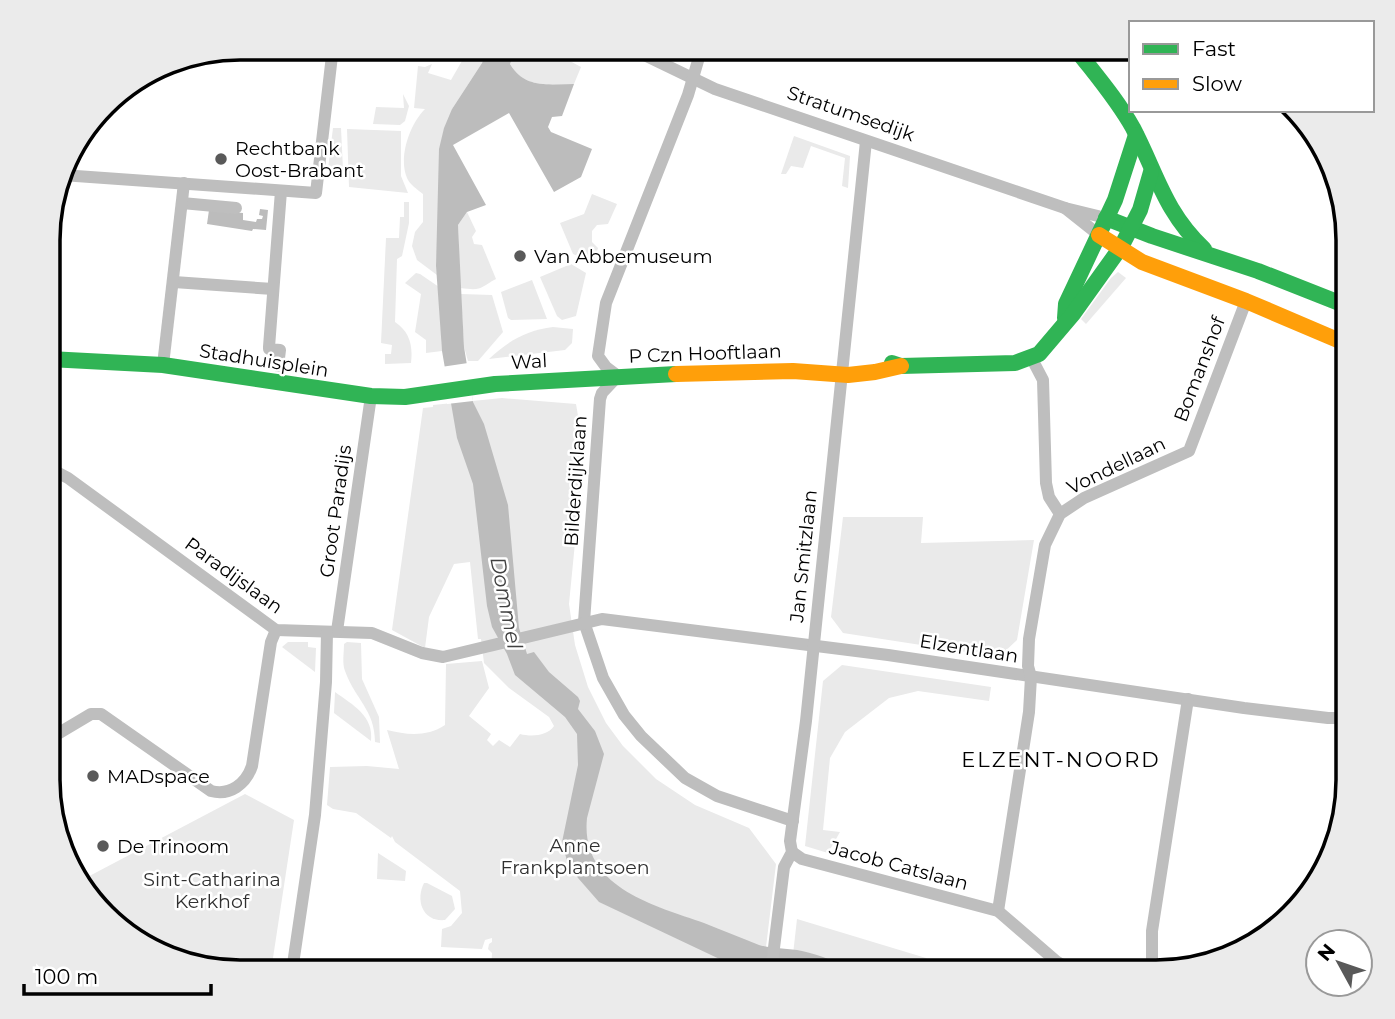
<svg xmlns="http://www.w3.org/2000/svg" width="1395" height="1019" font-family="Montserrat,sans-serif">
	<rect width="100%" height="100%" fill="#fff"/>
	<g fill="#eaeaea">
		<path d="M470,47H489L482,63L452,109L436,265L437,275L417,260L412,246L415,232L423,222V194C417,189 410,185 407,178C398,157 410,124 425,109L414,108L418,66L425,67L432,64L428,73L451,80Z"/>
		<path d="M517,47H544L581,67L574,84C548,84 525,89 510,64Z"/>
		<path d="M403,94L409,106L405,121L400,125L373,124L376,107L404,108Z"/>
		<path d="M333,128H341L343,170L328,169Z"/>
		<path d="M347,129L401,131V176L408,193L349,187Z"/>
		<path d="M794,136L850,156L848,188L842,186L845,158L811,146L803,168L791,166L786,174H781Z"/>
		<path d="M592,194L617,204L608,224L597,225L592,231V242L598,248L593,263L573,254L560,223L584,214Z"/>
		<path d="M404,202H409V223L402,256L397,259L395,322C410,332 413,346 411,363L385,364V354H391L392,345L381,343L386,238H399L400,217H404Z"/>
		<path d="M467,212L476,231L472,237L474,244L482,245L496,279C479,288 483,291 460,288L458,225Z"/>
		<path d="M571,264L586,273L576,316L562,320L557,316L540,277Z"/>
		<path d="M1118,272L1126,278L1086,324L1081,319L1111,278Z"/>
		<path d="M416,273L420,274L439,287L442,351L426,353V340L415,332L421,294L405,283Z"/>
		<path d="M532,280L547,319L511,320L508,318L501,292Z"/>
		<path d="M461,294L492,295L503,332L478,361H468L464,347Z"/>
		<path d="M553,327L573,329L572,343L565,350L489,359C508,341 527,330 553,327Z"/>
		<path d="M502,398L576,404L584,451L569,604L575,645L588,687L606,723L623,746L656,779L695,805L749,828L776,864L763,972L491,971L492,953L488,949L489,944L492,942V938L485,940L482,949L441,947L442,929L451,926L462,913L460,891L395,842L392,836L391,838L356,813L333,809L327,805L330,767L367,766L399,769L387,730C407,735 427,737 445,725L446,664L482,661L489,688L469,716L491,734L487,740L493,746L499,740L510,747L520,734C532,737 547,736 554,726L549,717L509,688L484,663L481,639H478L470,562L454,564L429,617L425,648L392,630L423,408L433,407V405Z"/>
		<path d="M843,517H923L921,543L1034,540L1017,640L999,657L843,633L831,617Z"/>
		<path d="M288,642H308V647L316,648L315,672L282,647Z"/>
		<path d="M347,642L361,643L362,679L379,717L380,743L375,742C375,710 355,699 345,671C342,663 344,653 344,644Z"/>
		<path d="M842,665L991,687L989,701L918,691L889,698L845,732L830,758L823,830L840,832L828,853L805,846L823,681Z"/>
		<path d="M335,692C353,705 374,716 371,741L334,713Z"/>
		<path d="M245,794L294,820L271,971H227L122,932L78,882Z"/>
		<path d="M378,853L406,871L405,881L377,879Z"/>
		<path d="M424,883H427L452,896L455,909L445,920C423,922 415,901 424,883Z"/>
		<path d="M797,919L926,958L939,972H791Z"/>
	</g>
	<g fill="#bcbcbc">
		<path d="M489,47H517L510,64C525,89 548,84 574,84L562,116L552,117L548,127L551,132L592,149L581,177L554,192L509,113L453,145L486,205L467,212L458,225L464,347L473,402L484,424L508,505L519,628L527,654L534,652L549,672L578,697L580,701L578,709L595,731L604,754L587,818C580,887 653,905 704,923C722,930 741,938 759,945C773,949 788,948 802,951C821,955 839,963 857,972H773L728,963L599,902L578,878L567,861L562,842L578,765L577,734L565,717L515,675L507,654L492,627L487,606L473,484L457,438L442,351L436,266L439,149L444,128L452,109L482,63Z"/>
		<path d="M260,209L268,210L266,230L253,229L252,231L207,224L209,210L243,213V220L256,222L257,219H262L263,216L259,215Z"/>
	</g>
	<path fill="#fff" d="M468,363L473,401L447,404L441,367Z"/>
	<g fill="none" stroke-linecap="round" stroke-linejoin="round">
		<g stroke="#bebebe" stroke-width="12">
			<path d="M628,47L715,89L1065,208L1106,218"/>
			<path d="M702,47L688,95L606,303L598,356L606,367L618,376L602,393L600,399L584,622L603,678L624,715L641,736L685,778L717,796L793,821"/>
			<path d="M62,175L316,193L333,47"/>
			<path d="M182,203L236,208"/>
			<path d="M1065,208L1099,235"/>
			<path d="M174,282L273,289"/>
			<path d="M1032,359L1043,380L1046,483L1049,497L1060,514"/>
			<path d="M163,365L184,183"/>
			<path d="M278,366L280,350L269,349V347L281,191"/>
			<path d="M49,468L68,478L276,630L372,633L422,653L443,657L602,619L888,655L1244,708L1328,718H1347"/>
			<path d="M337,631L371,396"/>
			<path d="M49,739L91,714H101L211,791C230,796 246,784 252,766L271,642L276,630"/>
			<path d="M1346,794L1347,786"/>
			<path d="M792,852L802,859L998,911L1056,961L1074,972"/>
			<path d="M998,911L1029,712L1031,677L1028,666L1029,639L1045,545L1060,514L1084,498L1189,451L1246,301"/>
			<path d="M292,971L315,815L326,682L327,632"/>
			<path d="M771,972L784,867L792,852L790,841L806,721L866,141"/>
			<path d="M1152,972V931L1188,699"/>
		</g>
		<g stroke="#30b455" stroke-width="16">
			<path d="M1075,48C1095,74 1117,99 1133,128C1157,174 1164,211 1204,249"/>
			<path d="M1106,218L1152,236L1258,271L1347,306"/>
			<path d="M1065,318L1066,304L1115,200L1136,135"/>
			<path d="M49,359L163,365L371,396L405,397L495,384L676,374"/>
			<path d="M892,363L901,366L1015,363L1039,354L1073,314L1121,247L1140,210L1151,172"/>
		</g>
		<g stroke="#ff9f0a" stroke-width="16">
			<path d="M1099,235L1142,262L1246,301L1347,344"/>
			<path d="M676,374L793,371L848,375L875,372L901,366"/>
		</g>
	</g>
	<g fill="#595959" stroke="#fff" stroke-width="2.5">
		<circle cx="221" cy="159" r="7"/>
		<circle cx="520" cy="256" r="7"/>
		<circle cx="93" cy="776" r="7"/>
		<circle cx="103" cy="846" r="7"/>
	</g>
	<g text-anchor="middle" stroke-width="5" stroke-linejoin="round" paint-order="stroke">
		<g font-size="19" fill="#000" stroke="#fff">
			<text transform="translate(851 113) rotate(19)" y="7">Stratumsedijk</text>
			<text transform="translate(705 353) rotate(-2)" y="7">P Czn Hooftlaan</text>
			<text transform="translate(264 360) rotate(9)" y="7">Stadhuisplein</text>
			<text transform="translate(529 361) rotate(-3)" y="7">Wal</text>
			<text transform="translate(1199 369) rotate(-69)" y="7">Bomanshof</text>
			<text transform="translate(1116 465) rotate(-26)" y="7">Vondellaan</text>
			<text transform="translate(575 481) rotate(-86)" y="7">Bilderdijklaan</text>
			<text transform="translate(335 511) rotate(-82)" y="7">Groot Paradijs</text>
			<text transform="translate(803 556) rotate(-84)" y="7">Jan Smitzlaan</text>
			<text transform="translate(234 575) rotate(36)" y="7">Paradijslaan</text>
			<text transform="translate(969 648) rotate(9)" y="7">Elzentlaan</text>
			<text transform="translate(899 865) rotate(15)" y="7">Jacob Catslaan</text>
		</g>
		<g font-size="19" fill="#000" stroke="#fff" text-anchor="start">
			<text x="235" y="155">Rechtbank<tspan x="235" dy="22">Oost-Brabant</tspan></text>
			<text x="534" y="263">Van Abbemuseum</text>
			<text x="107" y="783">MADspace</text>
			<text x="117" y="853">De Trinoom</text>
		</g>
		<g font-size="19" fill="#303030" stroke="#fff">
			<text x="575" y="852">Anne<tspan x="575" dy="22">Frankplantsoen</tspan></text>
			<text x="212" y="886">Sint-Catharina<tspan x="212" dy="22">Kerkhof</tspan></text>
		</g>
		<g font-size="21" font-style="italic" fill="#414141" stroke="#fff">
			<text transform="translate(506 603) rotate(79)" y="7">Dommel</text>
		</g>
		<g font-size="21" letter-spacing="2" fill="#000" stroke="#fff">
			<text x="1061" y="767">ELZENT-NOORD</text>
		</g>
	</g>
	<path d="M0 0H1395V1019H0ZM240 60H1156A180 180 0 0 1 1336 240V780A180 180 0 0 1 1156 960H240A180 180 0 0 1 60 780V240A180 180 0 0 1 240 60Z" fill="#ebebeb" fill-rule="evenodd"/>
	<path fill="none" stroke="#000" stroke-width="3.5" d="M240 60H1156A180 180 0 0 1 1336 240V780A180 180 0 0 1 1156 960H240A180 180 0 0 1 60 780V240A180 180 0 0 1 240 60Z"/>
	<rect x="1129" y="21" width="245" height="91" fill="#ffffff" stroke="#999999" stroke-width="2"/>
	<rect x="1143" y="44" width="35" height="10" fill="#30b455" stroke="#999999" stroke-width="2"/>
	<text x="1192" y="56" font-size="21" fill="#000000">Fast</text>
	<rect x="1143" y="79" width="35" height="10" fill="#ff9f0a" stroke="#999999" stroke-width="2"/>
	<text x="1192" y="91" font-size="21" fill="#000000">Slow</text>
	<g transform="translate(1339 963) rotate(310)"><circle r="33" fill="#ffffff" stroke="#999999" stroke-width="2"/>
	<path d="M0-5L12 26L0 18L-12 26Z" fill="#595959"/>
	<text y="-10" font-size="19" font-weight="bold" text-anchor="middle" fill="#000000">N</text>
	</g>
	<path d="M24 984v10h187v-10" fill="none" stroke="#000000" stroke-width="3.5"/>
	<text x="35" y="984" font-size="21" fill="#000000" stroke="#ffffff" stroke-width="5" paint-order="stroke">100 m</text>
</svg>
